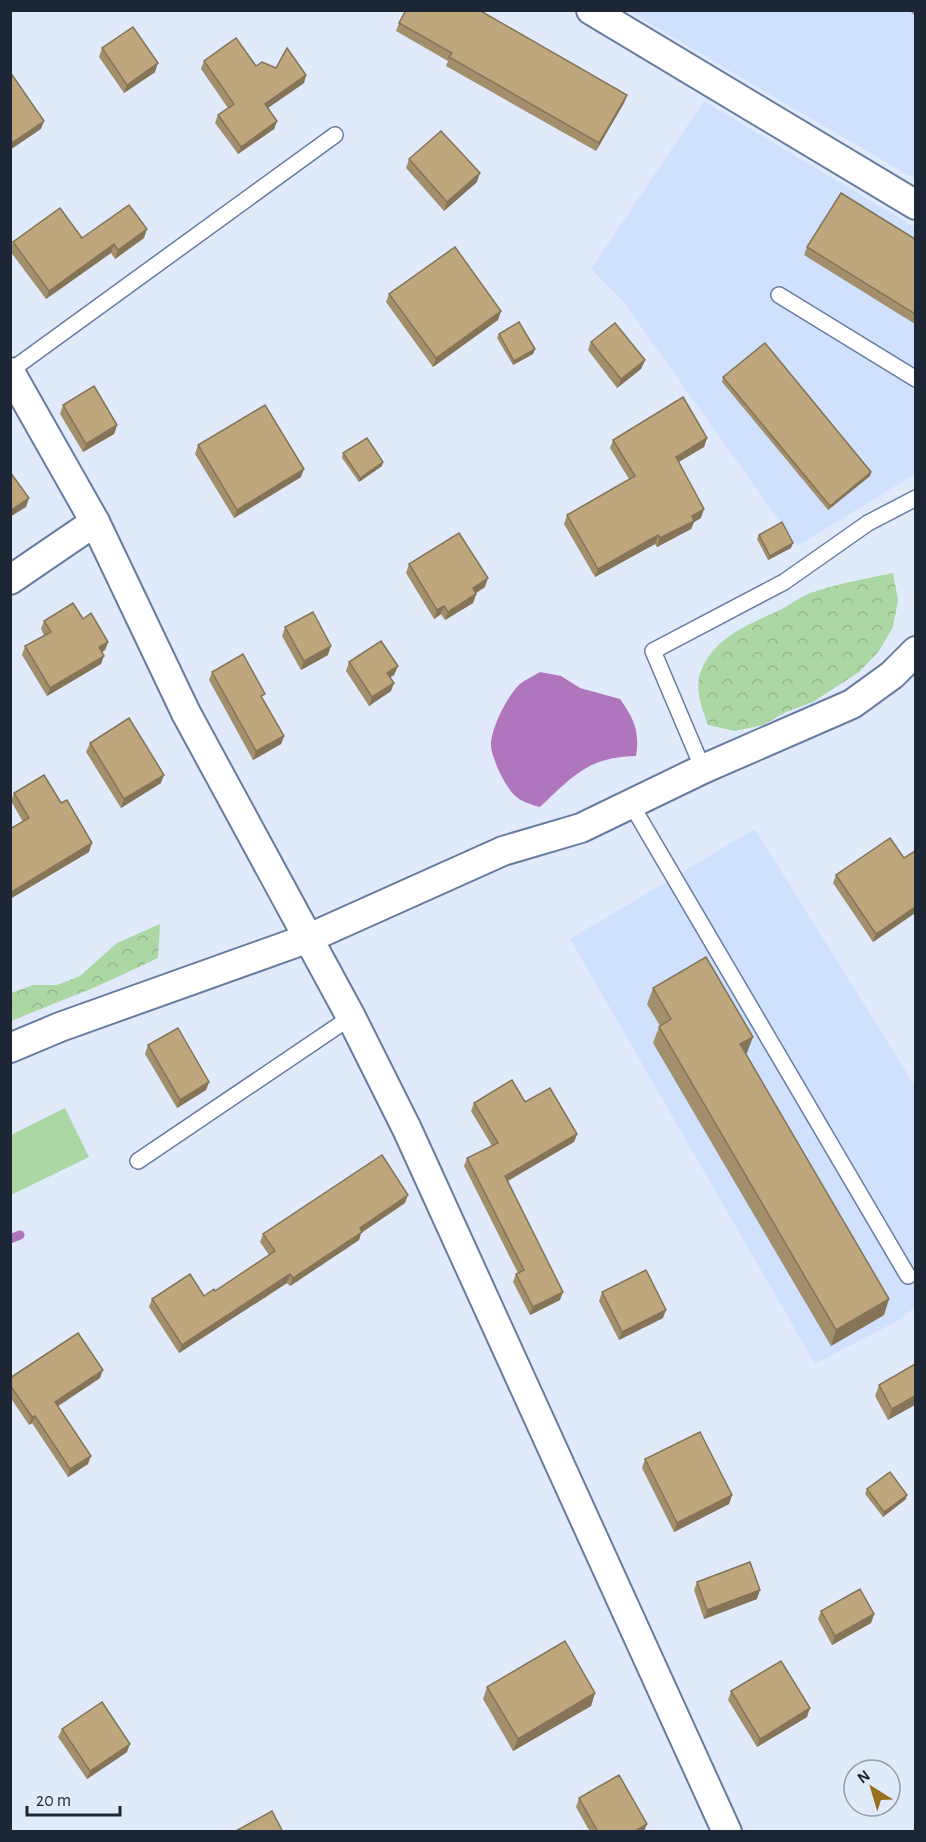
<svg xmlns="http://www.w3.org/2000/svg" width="926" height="1842" font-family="'Alegreya Sans',sans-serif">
	<defs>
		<pattern id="forest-crowns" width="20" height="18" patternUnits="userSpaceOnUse" patternTransform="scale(1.5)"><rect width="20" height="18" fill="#acd6a3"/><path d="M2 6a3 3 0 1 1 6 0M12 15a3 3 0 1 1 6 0" fill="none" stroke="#94b88d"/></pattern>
	</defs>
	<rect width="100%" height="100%" fill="#e0eafa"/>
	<g fill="#d0e1fe">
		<path d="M629,11H915V179L733,73Z"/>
		<path d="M704,101L915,227V474L797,546L622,300L591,269Z"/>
		<path d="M755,829L915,1086V1307L901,1319L815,1364L570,939Z"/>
	</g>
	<g fill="url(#forest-crowns)">
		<path d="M893,573L898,600L893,627L879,651L859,672L813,702L786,712L763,725L735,731L708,725C702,708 694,688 701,671C714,637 750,624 780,610C789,606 798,598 808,594C835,584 864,579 893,573Z"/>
		<path d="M160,924L158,958L98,986L11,1021V993L33,985H57L80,976L117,943Z"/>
	</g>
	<path fill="#acd6a3" d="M65,1108L89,1157L11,1195V1135Z"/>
	<path fill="#af75bd" d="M540,672L561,676L580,688L620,699C634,719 640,731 636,756C588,757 573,776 540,807C516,800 512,796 500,773C496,764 490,751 491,742C493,725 507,696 520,684C526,679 534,676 540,672Z"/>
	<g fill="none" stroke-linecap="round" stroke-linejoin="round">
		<path stroke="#af75bd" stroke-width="9" d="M10,1239L20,1235"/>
		<defs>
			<g id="lane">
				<path d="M779,295L916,379"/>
				<path d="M10,371L335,135"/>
				<path d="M703,769L653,651L784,582L868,523L916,498"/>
				<path d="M631,804L908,1276"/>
				<path d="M138,1161L351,1017"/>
			</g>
			<g id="street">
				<path d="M591,10L916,205"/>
				<path d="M10,372L95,522L186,713L351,1017L407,1129L727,1832"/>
				<path d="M10,580L95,522"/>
				<path d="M10,1048L60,1027L309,938L503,851L581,828L703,769L852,704L892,675L916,651"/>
			</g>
		</defs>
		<use href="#lane" stroke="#667ca1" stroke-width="18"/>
		<use href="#street" stroke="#667ca1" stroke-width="32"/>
		<use href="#lane" stroke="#fff" stroke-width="15"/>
		<use href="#street" stroke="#fff" stroke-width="28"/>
	</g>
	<g fill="#a38f6c">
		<path d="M909,10H915V16Z"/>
		<path d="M399,23L627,95L624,103L596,151L446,66L448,61L396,31Z"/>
		<path d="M102,48L155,72L124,93L99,57Z"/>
		<path d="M204,61L276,68L306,75L304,83L268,108L277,121L274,129L238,154L215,123L218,115L228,108L201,69Z"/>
		<path d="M409,159L477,182L444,211L406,168Z"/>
		<path d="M82,238H144L115,259L111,253L46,299L10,251L13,242Z"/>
		<path d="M915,239V324L804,255L807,247Z"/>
		<path d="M389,294L501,311L498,320L433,367L386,302Z"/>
		<path d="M499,334L535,349L533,354L513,365L497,338Z"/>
		<path d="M591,342L645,360L641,369L617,388L588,350Z"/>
		<path d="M723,377L871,472L870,476L828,510L722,382Z"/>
		<path d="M63,405L117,425L114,434L83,452L60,414Z"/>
		<path d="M707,438L704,447L679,462L701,518L694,522L691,529L657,547L655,544L595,577L564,524L567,515L629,479L610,448L613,440Z"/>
		<path d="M198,445L301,477L234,518L195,454Z"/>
		<path d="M343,453L382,466L359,482L342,458Z"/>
		<path d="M759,535L791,548L768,560L757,539Z"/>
		<path d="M409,564L485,587L476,593V594L473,603L445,620L441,614L434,619L406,573Z"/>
		<path d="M83,619L108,642L105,650L102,652L101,664L47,696L22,655L25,646L44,635L41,629L44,621Z"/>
		<path d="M285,627L328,655L301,670L282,636Z"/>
		<path d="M349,662L398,666L394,675L390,677L391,691L369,706L346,671Z"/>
		<path d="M212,672L263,699L284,736L281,744L253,760L209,680Z"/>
		<path d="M90,743L161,783L121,808L86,752Z"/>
		<path d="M14,793L89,852L10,899V829L23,822L11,801Z"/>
		<path d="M915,851V913L873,942L833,883L836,875L904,858Z"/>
		<path d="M653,988L747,1053L745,1054L884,1315L831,1346L653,1043L659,1027L660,1026L647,1004Z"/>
		<path d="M148,1045L209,1082L206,1090L177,1108L145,1054Z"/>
		<path d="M525,1102L577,1134L574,1142L508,1181L560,1300L530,1315L513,1282L516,1274L518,1273L464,1166L467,1158L492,1146L471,1111L474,1103Z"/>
		<path d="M405,1203L361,1233L359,1240L290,1286L287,1283L179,1353L149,1307L152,1299L204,1296L215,1291L269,1255L260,1242L263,1234Z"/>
		<path d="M602,1292L663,1318L619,1340L599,1301Z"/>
		<path d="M915,1364L888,1420L875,1396L879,1385Z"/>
		<path d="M10,1378H100L58,1406L88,1464L68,1477L32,1423L29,1425L10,1397Z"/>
		<path d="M645,1459L732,1495L729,1504L674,1532L642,1468Z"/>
		<path d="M867,1489L906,1499L883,1517L865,1494Z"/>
		<path d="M697,1582L757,1599L704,1619L694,1590Z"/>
		<path d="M821,1611L874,1614L871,1623L832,1645L818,1619Z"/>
		<path d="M487,1687L595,1693L591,1706L513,1751L483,1699Z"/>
		<path d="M731,1691L807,1717L757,1747L728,1700Z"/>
		<path d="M62,1729L127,1752L87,1779L58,1737Z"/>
		<path d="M579,1798L644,1832H590L576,1807Z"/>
	</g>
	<g fill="#857458">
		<path d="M158,63L155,72L124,93L127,85Z"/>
		<path d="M306,75L304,83L262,112L265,104Z"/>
		<path d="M627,95L624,103L596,151L599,143Z"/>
		<path d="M44,121L41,129L10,150V144Z"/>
		<path d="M277,121L274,129L238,154L241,147Z"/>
		<path d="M480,173L477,182L444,211L447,202Z"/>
		<path d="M147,229L144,238L115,259L118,250Z"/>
		<path d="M114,244L111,253L46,299L49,291Z"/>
		<path d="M501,311L498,320L433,367L436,358Z"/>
		<path d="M535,349L533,354L513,365L514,361Z"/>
		<path d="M645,360L641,369L617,388L621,379Z"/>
		<path d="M117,425L114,434L83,452L86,444Z"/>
		<path d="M707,438L704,447L673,465L676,457Z"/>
		<path d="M383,462L382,466L359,482L360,478Z"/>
		<path d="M304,469L301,477L234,518L237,510Z"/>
		<path d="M871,472L870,476L828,510L830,506Z"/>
		<path d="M29,498L26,507L10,517V511Z"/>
		<path d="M704,509L701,518L694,522L691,529L657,547L660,538L692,516Z"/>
		<path d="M658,535L655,544L595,577L598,569Z"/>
		<path d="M793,543L791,548L768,560L770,556Z"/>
		<path d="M488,578L485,587L470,597L473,588Z"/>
		<path d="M476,594L473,603L445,620L448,612Z"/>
		<path d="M444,606L441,614L434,619L437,610Z"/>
		<path d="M108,642L105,650L96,656L99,647Z"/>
		<path d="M331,646L328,655L301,670L304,661Z"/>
		<path d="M104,656L101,664L47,696L50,688Z"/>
		<path d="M398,666L394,675L384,681L387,673Z"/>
		<path d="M394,683L391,691L369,706L372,697Z"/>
		<path d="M284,736L281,744L253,760L256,751Z"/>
		<path d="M164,775L161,783L121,808L124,799Z"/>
		<path d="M92,843L89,852L10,899V893Z"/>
		<path d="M915,907V913L873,942L876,934Z"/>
		<path d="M753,1037L747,1053L734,1060L740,1044Z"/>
		<path d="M209,1082L206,1090L177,1108L180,1100Z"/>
		<path d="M577,1134L574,1142L502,1184L505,1176Z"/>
		<path d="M408,1195L405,1203L361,1233L359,1240L290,1286L293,1278L360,1228Z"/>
		<path d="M290,1274L287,1283L179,1353L182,1345Z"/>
		<path d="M563,1292L560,1300L530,1315L533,1307Z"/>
		<path d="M889,1299L884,1315L831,1346L836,1330Z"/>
		<path d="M666,1310L663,1318L619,1340L622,1332Z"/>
		<path d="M103,1370L100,1378L52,1410L55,1402Z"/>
		<path d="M915,1396V1405L888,1420L892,1409Z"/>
		<path d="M35,1416L32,1423L29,1425L32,1417Z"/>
		<path d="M91,1456L88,1464L68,1477L70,1469Z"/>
		<path d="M732,1495L729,1504L674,1532L677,1523Z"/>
		<path d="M907,1495L906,1499L883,1517L884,1512Z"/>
		<path d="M760,1590L757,1599L704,1619L707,1610Z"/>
		<path d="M874,1614L871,1623L832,1645L835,1636Z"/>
		<path d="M595,1693L591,1706L513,1751L518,1739Z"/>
		<path d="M810,1708L807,1717L757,1747L760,1739Z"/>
		<path d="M130,1744L127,1752L87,1779L90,1771Z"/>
		<path d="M647,1824L644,1832H634Z"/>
	</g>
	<g fill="#bea67d" stroke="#857458" stroke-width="1.5">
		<path d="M406,10H479L627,95L599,143L449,57L452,53L399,23Z"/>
		<path d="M133,27L158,63L127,85L102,48Z"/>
		<path d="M236,38L256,66L262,62L276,68L287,48L306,75L265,104L277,121L241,147L218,115L234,104L204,61Z"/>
		<path d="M10,72L44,121L10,144Z"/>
		<path d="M441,131L480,173L447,202L409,159Z"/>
		<path d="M841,193L915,239V314L807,247Z"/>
		<path d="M129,205L147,229L118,250L114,244L49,291L13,242L60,208L82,238Z"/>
		<path d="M455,247L501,311L436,358L389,294Z"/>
		<path d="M519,322L535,349L514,361L499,334Z"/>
		<path d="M615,323L645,360L621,379L591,342Z"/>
		<path d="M765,343L871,472L830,506L723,377Z"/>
		<path d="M94,386L117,425L86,444L63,405Z"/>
		<path d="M683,397L707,438L676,457L704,509L692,516L694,521L660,538L658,535L598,569L567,515L635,476L613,440Z"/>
		<path d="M265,405L304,469L237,510L198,445Z"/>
		<path d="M367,438L383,462L360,478L343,453Z"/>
		<path d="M10,472L29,498L10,511Z"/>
		<path d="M782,522L793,543L770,556L759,535Z"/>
		<path d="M459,533L488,578L473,588L476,594L448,612L444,606L437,610L409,564Z"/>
		<path d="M73,603L83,619L91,613L108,642L99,647L104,656L50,688L25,646L51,632L44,621Z"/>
		<path d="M313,612L331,646L304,661L285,627Z"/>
		<path d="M381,641L398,666L387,673L394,683L372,697L349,662Z"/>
		<path d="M243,654L265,694L261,696L284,736L256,751L212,672Z"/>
		<path d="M129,718L164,775L124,799L90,743Z"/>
		<path d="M44,775L61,803L67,800L92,843L10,893V829L29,818L14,793Z"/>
		<path d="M890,838L904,858L915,851V907L876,934L836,875Z"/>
		<path d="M706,957L753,1037L740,1044L889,1299L836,1330L659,1027L671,1019L653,988Z"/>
		<path d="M178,1028L209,1082L180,1100L148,1045Z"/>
		<path d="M512,1080L525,1102L550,1088L577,1134L505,1176L563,1292L533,1307L516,1274L524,1270L467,1158L498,1143L474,1103Z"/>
		<path d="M382,1155L408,1195L360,1228L362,1232L293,1278L290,1274L182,1345L152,1299L190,1274L204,1296L214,1289L215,1291L275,1251L263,1234Z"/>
		<path d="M646,1270L666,1310L622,1332L602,1292Z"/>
		<path d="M78,1333L103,1370L55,1402L91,1456L70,1469L35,1416L32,1417L10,1385V1378Z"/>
		<path d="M915,1364V1396L892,1409L879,1385Z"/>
		<path d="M700,1432L732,1495L677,1523L645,1459Z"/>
		<path d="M890,1472L907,1495L884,1512L867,1489Z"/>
		<path d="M750,1562L760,1590L707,1610L697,1582Z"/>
		<path d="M860,1589L874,1614L835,1636L821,1611Z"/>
		<path d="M565,1641L595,1693L518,1739L487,1687Z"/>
		<path d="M781,1661L810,1708L760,1739L731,1691Z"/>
		<path d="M102,1702L130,1744L90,1771L62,1729Z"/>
		<path d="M619,1775L647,1824L634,1832H598L579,1798Z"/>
		<path d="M272,1811L283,1832H237L236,1831Z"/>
	</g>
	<rect width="926" height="1842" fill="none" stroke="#1d2635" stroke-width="24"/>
	<g transform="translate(872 1788) rotate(323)"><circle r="28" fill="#e0eafa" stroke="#929cab" stroke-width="1.5"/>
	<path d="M0-4.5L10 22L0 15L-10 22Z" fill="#99701c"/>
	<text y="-9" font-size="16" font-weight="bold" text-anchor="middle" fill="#1d2635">N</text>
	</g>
	<path d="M27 1806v9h93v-9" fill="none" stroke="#1d2635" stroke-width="3"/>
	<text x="36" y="1806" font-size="18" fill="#1d2635" stroke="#e0eafa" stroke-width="4.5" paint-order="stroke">20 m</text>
</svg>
